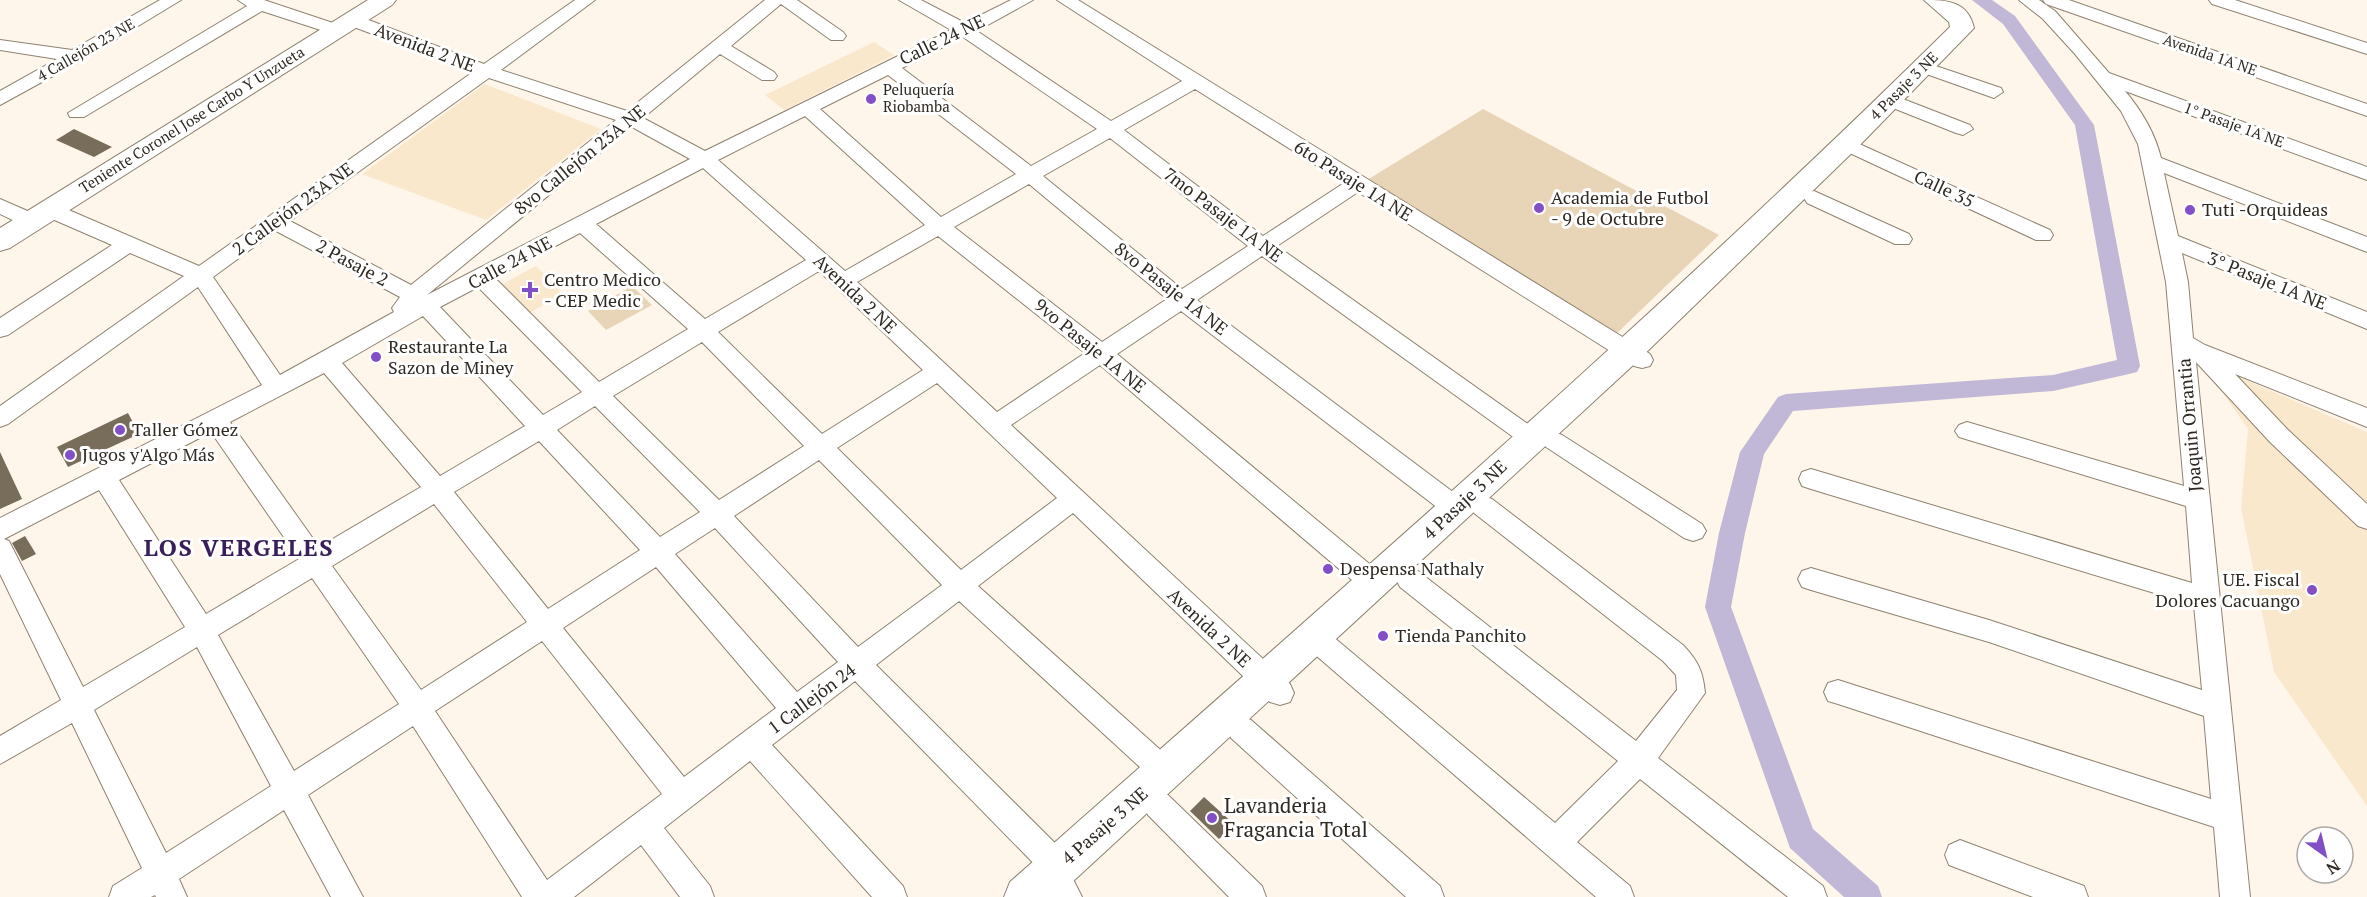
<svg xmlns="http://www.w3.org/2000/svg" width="2367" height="897" font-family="'PT Serif',serif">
	<rect width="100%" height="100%" fill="#fef6ea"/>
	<g fill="#fae8cd">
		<path d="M874,42L894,55L784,110L765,95Z"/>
		<path d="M485,84L601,129L486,220L362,174Z"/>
		<path d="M536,266L563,294L524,316L497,287Z"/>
		<path d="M2199,360L2367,432V806L2274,672L2241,508L2248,429Z"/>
	</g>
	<g fill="#e8d4b7">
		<path d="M1483,109L1719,235L1614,336L1367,180Z"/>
		<path d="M632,286L652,305L606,330L588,311Z"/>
	</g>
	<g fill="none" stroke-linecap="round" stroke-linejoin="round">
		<path fill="#c1b7d6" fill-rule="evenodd" d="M1972,0H1992L2015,16L2094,125L2140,366L2137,372L2129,374L2053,391L1793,411L1764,454L1745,533L1731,607L1813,829L1878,886L1882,897H1844L1790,848L1705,607L1719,533L1740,452L1778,397L1786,394L2053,375L2117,360L2075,125L2003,24Z"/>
	</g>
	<g fill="#786c5a">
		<path d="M74,129L112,147L94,157L56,140Z"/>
		<path d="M128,413L139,434L68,467L57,447Z"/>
		<path d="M0,452L22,499L0,509Z"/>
		<path d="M25,536L36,554L22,561L12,543Z"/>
		<path d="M1204,797L1235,825L1219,839L1190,811Z"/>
	</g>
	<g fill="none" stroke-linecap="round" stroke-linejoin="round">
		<defs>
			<g id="street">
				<path d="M160,0H181L82,60L0,105V91L57,59L0,50V40L72,50Z"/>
				<path d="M238,0H264L342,26L345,30L336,35L262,11L84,117H70L68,113L247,6Z"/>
				<path d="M575,0H595L501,70L627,111L765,0H797L843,32L846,36L843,40H831L781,4L731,46L774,72L777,76L774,80H762L720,54L643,118L705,151L951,30L899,0H921L965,23L1011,0H1033L977,31L1111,121L1182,81L1057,0H1078L1650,354L1653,360L1650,366L1642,368L1634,366L1358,192L1277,246L1539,432L1543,438L1539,444L1531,447L1523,444L1262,256L1197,300L1465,501L1468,508L1465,515L1456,518L1447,515L1181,311L1117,354L1384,576L1388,584L1384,592L1375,595L1366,592L1100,365L1011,425L1290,684L1294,693L1290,702L1280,705L1270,702L1073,513L978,586L1175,763L1179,772L1175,781L1165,785L1155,781L959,601L876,665L1069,857L1073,867L1066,878L1074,881L1082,897H1050L1048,892L1055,880L1047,877L855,681L772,745L903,886L907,897H872L750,761L664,828L710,886L714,897H680L641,845L574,897H522L413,726L308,795L363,897H331L284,810L179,879L187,897H156L155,895L151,897H109L113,886L142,868L72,723L0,764V736L61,700L0,574V518L262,385L198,287L8,424L0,427V406L184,276L130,253L8,335L0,337V318L112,245L43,215L40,210L43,205H57L199,266L473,72L346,24L343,20L346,16H358L484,64ZM963,37L1097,129L1031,166L902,68ZM888,75L1016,174L941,217L820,109ZM489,78L616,120L411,285L290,221ZM1195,89L1344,183L1263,236L1124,130ZM805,116L925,225L845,271L718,160ZM632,127L690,159L427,295ZM1110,138L1248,246L1182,289L1043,176ZM703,168L806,260L705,319L596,224ZM1029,184L1167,299L1102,342L954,227ZM276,231L400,297L392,308L394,312L280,375L213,277ZM580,233L688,329L599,382L495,278ZM938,236L1085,353L997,412L857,282ZM819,271L923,370L822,434L718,332ZM478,287L582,392L543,415L440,307ZM423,316L525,426L440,476L342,363ZM702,342L804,446L719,500L613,396ZM324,373L421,487L319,547L230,422ZM937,383L1057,498L961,570L837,448ZM595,406L700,512L660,537L557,430ZM211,432L299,559L206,614L119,480ZM539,441L640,550L548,609L454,492ZM819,460L942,585L858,647L734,516ZM99,490L185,627L83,687L9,541L4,539ZM434,504L527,622L421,690L332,566ZM715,528L838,662L797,692L675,554ZM656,567L776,708L684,777L563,628ZM312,578L399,704L294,771L218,635ZM542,641L662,794L547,880L435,711ZM197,647L271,786L166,853L94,710Z"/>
				<path d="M2019,0H2039L2055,11L2109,73L2367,167V180L2125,91C2141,110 2155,133 2161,158L2367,237V252L2164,173L2178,236L2367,312V329L2182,253L2188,282L2193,338L2205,345L2367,408V427L2235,374L2287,429L2367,504V529L2358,526L2270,442L2196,362L2250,897H2220L2214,827L1838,704L1828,701L1824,692L1828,683L1838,680L2211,799L2204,716L1989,642L1811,590L1802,587L1798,579L1802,571L1811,568L1989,620L2202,690L2194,605L1811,489L1802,486L1799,479L1802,472L1811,469L2192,583L2186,506L1959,437L1955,431L1959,425L1967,422L2184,486L2166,282L2138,144L2121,111L2075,54L2043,19Z"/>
				<path d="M2043,0H2069L2367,104V116L2046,4Z"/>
				<path d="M2209,0H2235L2367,43V54L2212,4Z"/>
				<path d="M1924,62L2001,88L2003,92L1994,98L1918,71L1915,67L1918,63Z"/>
				<path d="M1890,94L1970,125L1973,129L1963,135L1956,133L1883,104L1881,100Z"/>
				<path d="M1846,138L2050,230L2053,235L2050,240H2036L1839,148L1836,144L1839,140Z"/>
				<path d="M1814,191L1909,234L1912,239L1909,244H1895L1807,203L1804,198L1807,193Z"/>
				<path d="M0,199L39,216L42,221L39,226H25L0,214Z"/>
				<path d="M1554,432L1562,435L1702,524L1706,531L1702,538L1693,541L1684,538L1546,447L1542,441L1546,435Z"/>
				<path d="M1483,496L1492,499L1683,645C1698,661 1703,671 1705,693L1658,758L1823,886L1827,897H1788L1640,779L1577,842L1630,886L1634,897H1596L1305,646L1302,638L1305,630L1315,626L1325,630L1555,823L1618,761L1400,587L1396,579L1400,571L1409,568L1418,571L1636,741L1677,690L1676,675L1663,661L1474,513L1471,506L1474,499Z"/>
				<path d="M1241,716L1251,720L1440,886L1444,897H1406L1231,738L1227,729L1231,720Z"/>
				<path d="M1158,791L1168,795L1262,886L1266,897H1229L1148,815L1143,805L1148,795Z"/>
				<path d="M1960,840L2084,886L2088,897H2033L1949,865L1945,855L1949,845Z"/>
			</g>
			<g id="secondary">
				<path d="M368,0H396L392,5L10,248L0,251V228Z"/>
				<path d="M1924,0C1947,0 1968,1 1974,28L1858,147L1629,369L1056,897H1004L1010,882C1327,601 1648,325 1950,27L1949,22Z"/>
			</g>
		</defs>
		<use href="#street" stroke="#8e8270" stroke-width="2"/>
		<use href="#secondary" stroke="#8e8270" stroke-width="2"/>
		<use href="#street" fill="#fff" fill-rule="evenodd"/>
		<use href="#secondary" fill="#fff" fill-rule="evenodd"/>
	</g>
	<g fill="#824fc7" stroke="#fff" stroke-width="2">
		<circle cx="871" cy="99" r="6"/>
		<circle cx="1539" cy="208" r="6"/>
		<circle cx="2190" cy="210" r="6"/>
		<path d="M527 281h6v6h6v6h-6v6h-6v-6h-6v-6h6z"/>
		<circle cx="376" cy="357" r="6"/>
		<circle cx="120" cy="430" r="6"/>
		<circle cx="70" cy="455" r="6"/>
		<circle cx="1328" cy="569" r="6"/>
		<circle cx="2312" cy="590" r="6"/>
		<circle cx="1383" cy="636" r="6"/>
		<circle cx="1212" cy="818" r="6"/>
	</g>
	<g text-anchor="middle" stroke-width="6" stroke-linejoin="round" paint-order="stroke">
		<g font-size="15" fill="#2f2922" stroke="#fff">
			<text transform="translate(86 50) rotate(-30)" y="5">4 Callejón 23 NE</text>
			<text transform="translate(2210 55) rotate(19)" y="5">Avenida 1A NE</text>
			<text transform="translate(1904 86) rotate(-45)" y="5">4 Pasaje 3 NE</text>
			<text transform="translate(192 120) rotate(-32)" y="5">Teniente Coronel Jose Carbo Y Unzueta</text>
			<text transform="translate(2234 125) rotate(20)" y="5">1° Pasaje 1A NE</text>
		</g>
		<g font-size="15" fill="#2f2922" stroke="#fff" text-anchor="start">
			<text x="883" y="95">Peluquería<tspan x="883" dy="17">Riobamba</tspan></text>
		</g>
		<g font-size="18" fill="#2f2922" stroke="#fff">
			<text transform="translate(942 40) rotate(-26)" y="6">Calle 24 NE</text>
			<text transform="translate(425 48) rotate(21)" y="6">Avenida 2 NE</text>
			<text transform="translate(580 160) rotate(-39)" y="6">8vo Callejón 23A NE</text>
			<text transform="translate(1353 181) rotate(32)" y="6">6to Pasaje 1A NE</text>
			<text transform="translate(1944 189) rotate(25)" y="6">Calle 35</text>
			<text transform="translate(293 209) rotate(-36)" y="6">2 Callejón 23A NE</text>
			<text transform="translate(1223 215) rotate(37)" y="6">7mo Pasaje 1A NE</text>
			<text transform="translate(352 263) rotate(28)" y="6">2 Pasaje 2</text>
			<text transform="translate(510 263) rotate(-28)" y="6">Calle 24 NE</text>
			<text transform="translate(2267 281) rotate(22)" y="6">3° Pasaje 1A NE</text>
			<text transform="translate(1171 289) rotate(38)" y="6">8vo Pasaje 1A NE</text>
			<text transform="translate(855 294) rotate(43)" y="6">Avenida 2 NE</text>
			<text transform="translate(1090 346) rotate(39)" y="6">9vo Pasaje 1A NE</text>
			<text transform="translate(2190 425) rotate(-95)" y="6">Joaquin Orrantia</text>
			<text transform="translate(1465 500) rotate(-43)" y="6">4 Pasaje 3 NE</text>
			<text transform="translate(1209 628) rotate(43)" y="6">Avenida 2 NE</text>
			<text transform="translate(812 699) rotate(-37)" y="6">1 Callejón 24</text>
			<text transform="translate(1105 826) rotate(-41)" y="6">4 Pasaje 3 NE</text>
		</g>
		<g font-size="18" fill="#2f2922" stroke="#fff" text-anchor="start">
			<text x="1551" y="204">Academia de Futbol<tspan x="1551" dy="21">- 9 de Octubre</tspan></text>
			<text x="2202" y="216">Tuti -Orquideas</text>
			<text x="544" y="286">Centro Medico<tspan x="544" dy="21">- CEP Medic</tspan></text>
			<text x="388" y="353">Restaurante La<tspan x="388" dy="21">Sazon de Miney</tspan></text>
			<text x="132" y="436">Taller Gómez</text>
			<text x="82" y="461">Jugos y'Algo Más</text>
			<text x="1340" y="575">Despensa Nathaly</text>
			<text x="2300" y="586" text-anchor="end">UE. Fiscal<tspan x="2300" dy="21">Dolores Cacuango</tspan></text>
			<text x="1395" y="642">Tienda Panchito</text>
		</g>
		<g font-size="21" fill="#2f2922" stroke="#fff" text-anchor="start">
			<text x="1224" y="813">Lavanderia<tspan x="1224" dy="24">Fragancia Total</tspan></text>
		</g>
		<g font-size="24" font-weight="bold" letter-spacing="1.5" fill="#381f59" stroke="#fff">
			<text x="239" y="556">LOS VERGELES</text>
		</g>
	</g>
	<g transform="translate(2325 855) rotate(146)"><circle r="28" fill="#ffffff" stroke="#aca9a7" stroke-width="1.5"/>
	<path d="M0-4.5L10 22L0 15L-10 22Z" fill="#824fc7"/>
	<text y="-9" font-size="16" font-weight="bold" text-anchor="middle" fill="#2f2922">N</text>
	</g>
</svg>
